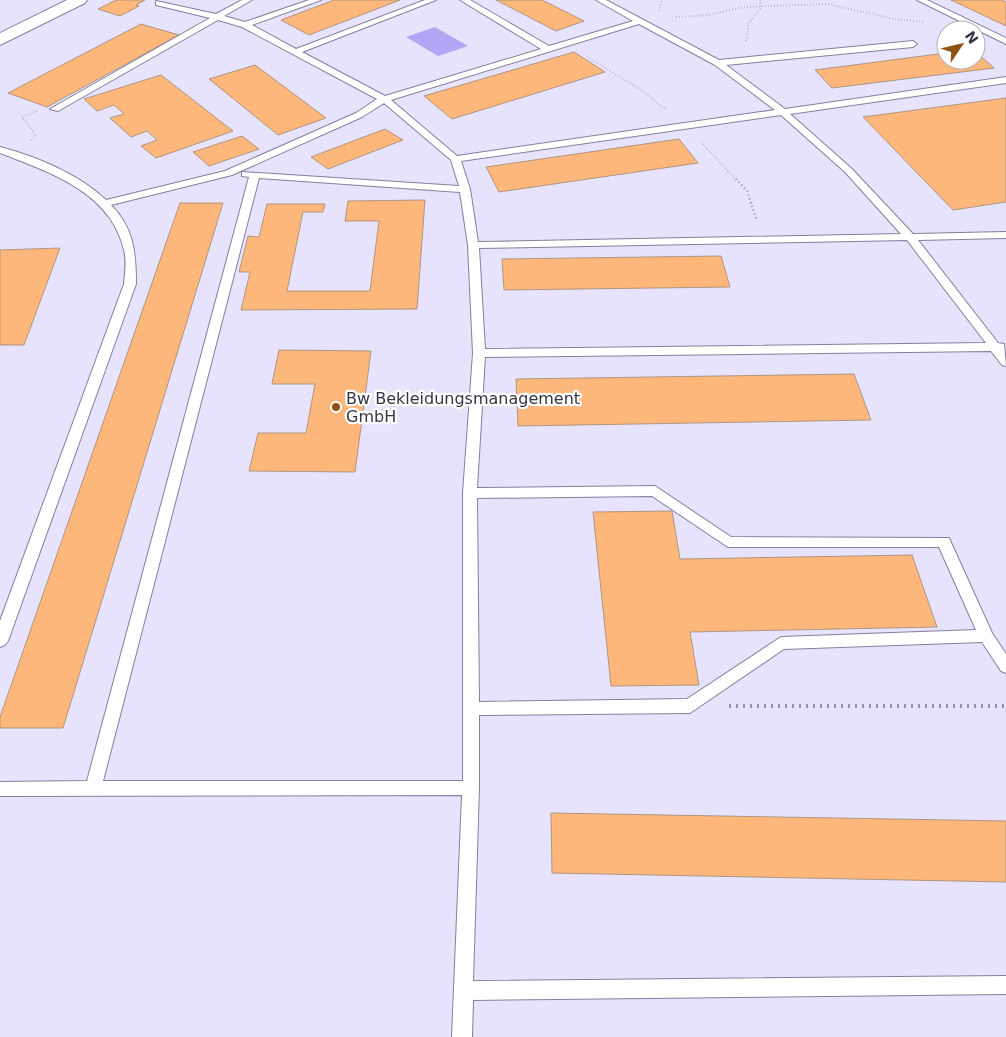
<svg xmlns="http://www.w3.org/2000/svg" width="1006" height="1037" font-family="'DejaVu Sans',sans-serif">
	<rect width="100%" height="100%" fill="#e7e3fd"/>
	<path fill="#b4a5f4" d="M435,27L468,46L438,56L406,37Z"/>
	<g fill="#feb77b" stroke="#af9580">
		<path d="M116,0H145L136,5L139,6L120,16L98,9Z"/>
		<path d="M334,0H400L309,35L281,20Z"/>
		<path d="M496,0H542L584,21L556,31Z"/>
		<path d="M951,0H1002L1006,2V26Z"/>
		<path d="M141,24L179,35L47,107L8,93Z"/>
		<path d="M574,52L605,72L452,119L424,96Z"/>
		<path d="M976,52L994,68L832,88L815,70L946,53V60H976Z"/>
		<path d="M255,65L326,118L278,135L209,79Z"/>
		<path d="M161,75L233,131L156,158L141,146L157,140L147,131L131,137L110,118L124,114L114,105L97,111L84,99Z"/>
		<path d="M1006,98V202L953,210L863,117Z"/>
		<path d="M385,129L403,140L328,169L311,157Z"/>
		<path d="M242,136L259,149L209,166L193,152Z"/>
		<path d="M679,139L698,163L499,192L486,167Z"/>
		<path d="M425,200L417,309L241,310L250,272H239L248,236L259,237L267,204H325L323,212H303L287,291H370L379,221H345L348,201Z"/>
		<path d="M180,203H223L63,728H0V717Z"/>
		<path d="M60,248L24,345H0V250Z"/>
		<path d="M721,256L730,287L504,290L502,259Z"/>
		<path d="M279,350L371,351L355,472L249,471L258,433H306L315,384H272Z"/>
		<path d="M854,374L871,420L518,426L516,379Z"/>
		<path d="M672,511L680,559L912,555L937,627L690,632L699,685L611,686L593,512Z"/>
		<path d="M551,813L1006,821V882L552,873Z"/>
	</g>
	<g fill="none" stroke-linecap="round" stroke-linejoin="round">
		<defs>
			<g id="service">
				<path d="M242,0H252L224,16L245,22L309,0H321L252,25L296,49L425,0H436L302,52L385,96L541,49L460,0H470L549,46L633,21L596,0H606L719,60L913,41L917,44L913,47L726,65L785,109L1006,77V83L790,114L851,168L913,234L1006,232V238L918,240L998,343L1004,344L1006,366L1002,365L991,351L485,357L477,488L655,486L731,537L949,538L992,633L1006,654V673L1001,671L982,642L784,649L690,713L479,715V788L473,981L1006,976V994L473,1000L472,1037H452L462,795L0,796V782L87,781L249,177L242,176V172L459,186L451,160L384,103L362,117L232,175L111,205C134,228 136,253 136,284L8,641L5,645L0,647V621L124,284C125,273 127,261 124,250C111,192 49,172 0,153V147C35,156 79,174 106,200L225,171L356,113L377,99L242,27L218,20L58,111L50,109L210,18L156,5V1L216,14ZM639,24L715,65L775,110L457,156L391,100ZM781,115L845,172L901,234L478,242L470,189L461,161ZM259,178L460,192L468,245L473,353L463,493V781H103ZM907,240L986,343L485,349L479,248ZM652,496L728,547H939L976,630L781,637L687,699L479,702L477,498Z"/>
				<path d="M917,0H927L1006,38V44Z"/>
			</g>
			<path id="minor" d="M67,0H87L85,3L0,45V33Z"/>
		</defs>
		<use href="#service" stroke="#847f9c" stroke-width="2"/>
		<use href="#minor" stroke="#847f9c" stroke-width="2"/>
		<g stroke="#9390a3" stroke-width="2" stroke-dasharray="0.5 2.5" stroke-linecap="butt">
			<path d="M659,11L662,0"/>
			<path d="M676,17L708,15L744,7L828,4L894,19L924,22"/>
			<path d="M746,41L749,23L761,8L760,0"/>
			<path d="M587,57L640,89L665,109"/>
			<path d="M31,140L36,135L22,117L37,111"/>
			<path d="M701,142L737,181"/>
		</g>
		<path stroke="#9390a3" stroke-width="2.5" stroke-dasharray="1 3" stroke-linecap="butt" d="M736,179L747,191L757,221"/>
		<path stroke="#9390a3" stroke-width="4" stroke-dasharray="2 5" stroke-linecap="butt" d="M729,706H1006"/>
		<use href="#service" fill="#fff" fill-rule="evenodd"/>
		<use href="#minor" fill="#fff" fill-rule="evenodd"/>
	</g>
	<circle fill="#8f5213" stroke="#fff" stroke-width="2" cx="336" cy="407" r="5"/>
	<g text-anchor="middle" stroke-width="4.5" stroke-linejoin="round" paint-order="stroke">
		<g font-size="16" fill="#363440" stroke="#fff" text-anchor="start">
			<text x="346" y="404">Bw Bekleidungsmanagement<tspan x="346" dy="18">GmbH</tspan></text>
		</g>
	</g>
	<g transform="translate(961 45) rotate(55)"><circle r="24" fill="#ffffff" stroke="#afaeb3"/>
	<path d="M0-4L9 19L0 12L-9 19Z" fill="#8f5213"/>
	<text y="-8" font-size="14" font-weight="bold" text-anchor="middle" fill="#363440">N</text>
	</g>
</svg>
